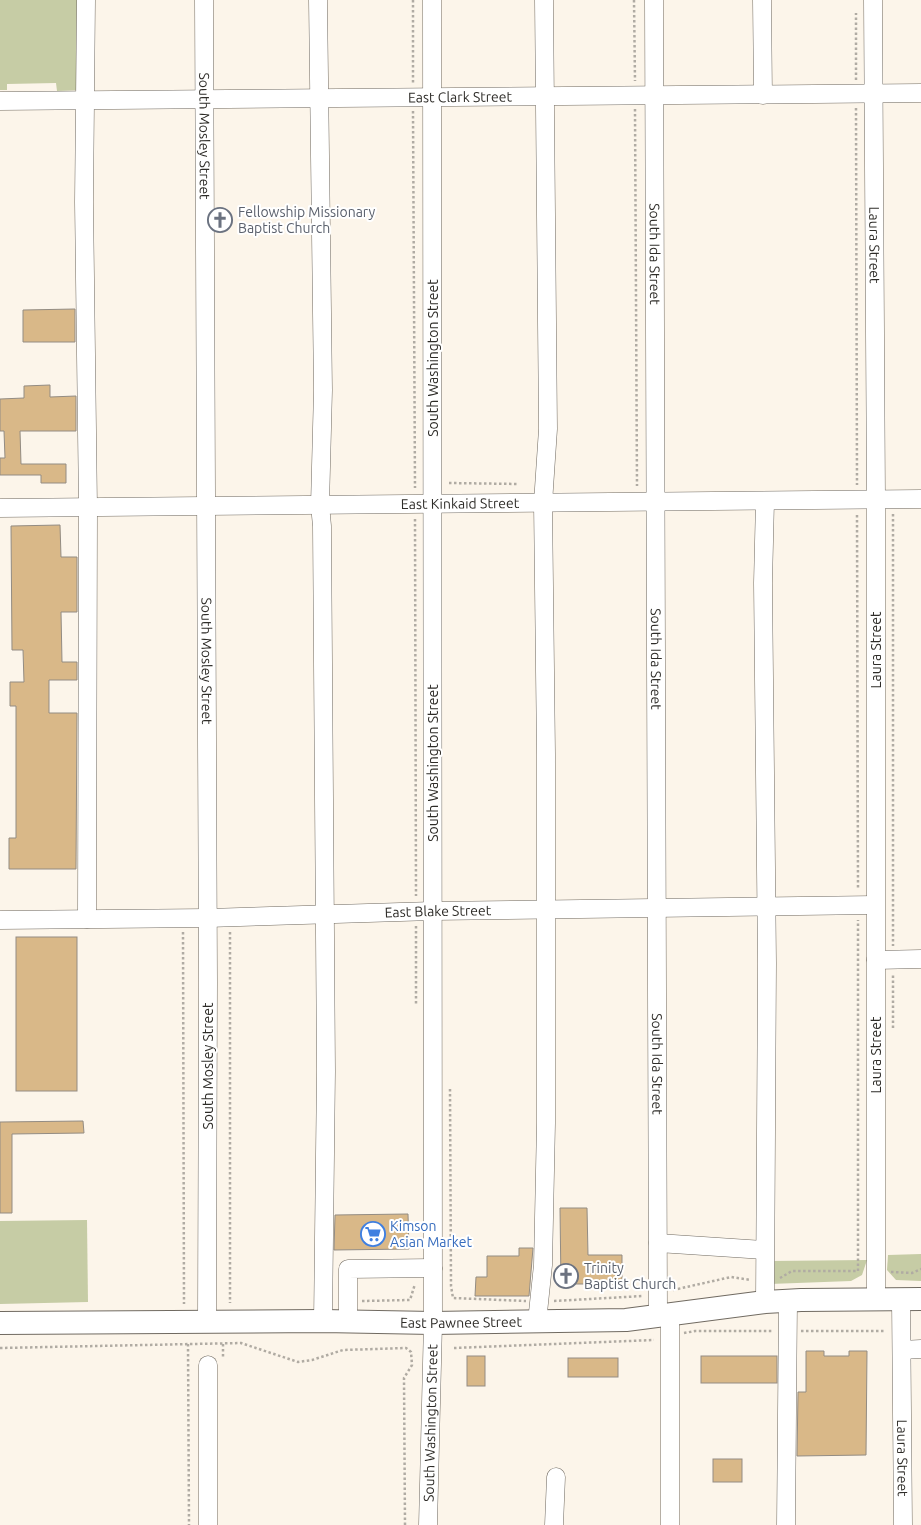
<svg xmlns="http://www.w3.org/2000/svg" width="921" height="1525" font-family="Ubuntu,sans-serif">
	<rect width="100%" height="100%" fill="#fcf5ea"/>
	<g fill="#c6cca5">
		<path d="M0,0H81V90L57,91L56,83L7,84V90H0Z"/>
		<path d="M87,1220L88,1302L0,1304V1221Z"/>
		<path d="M921,1254V1281L896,1280L887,1270L888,1255Z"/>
		<path d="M867,1260L862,1275L851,1281L770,1284V1261Z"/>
	</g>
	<g fill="#d9b888" stroke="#938c83">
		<path d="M75,309V342H23V310Z"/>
		<path d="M50,385V397L76,396V431H20L21,464H66V483H41V475H0V458H5L4,431H0V399L24,398V386Z"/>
		<path d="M60,525L61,557H77V612H61L62,662H77V680H49V713H77L76,869H9V838H16V706H10V682H24L23,650H12L11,526Z"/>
		<rect x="16" y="937" width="61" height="154"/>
		<path d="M83,1121L84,1133L12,1134V1213H0V1122Z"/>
		<path d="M560,1208H587L588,1255H622V1284H561Z"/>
		<path d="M408,1214L409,1249L334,1250L335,1215Z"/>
		<path d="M519,1248H533L529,1296H475L476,1277H487V1256H519Z"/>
		<path d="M806,1351H824V1356H849V1351H867L866,1455L797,1456L798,1392H806Z"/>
		<rect x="467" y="1356" width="18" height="30"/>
		<rect x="701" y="1356" width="76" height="27"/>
		<rect x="568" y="1358" width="50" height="19"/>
		<rect x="713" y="1459" width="29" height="23"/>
	</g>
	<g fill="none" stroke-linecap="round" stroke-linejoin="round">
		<defs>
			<g id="minor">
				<path d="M86,0L84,202L88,507L87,919"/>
				<path id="s1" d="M204,0L208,982L207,1322"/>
				<path d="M318,0L323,390L320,505L322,526L326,1071L323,1321"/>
				<path id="s2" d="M654,0L658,1317"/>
				<path d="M762,0L763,95"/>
				<path id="s3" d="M873,0L876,499V1300"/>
				<path id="s4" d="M0,101L921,93"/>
				<path id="s5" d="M0,508L921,499"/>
				<path id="s6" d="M0,920L208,918L433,911L875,905"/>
				<path d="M876,960L921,959"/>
				<path d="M658,1243L764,1250"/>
				<path id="s7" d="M901,1300L903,1525"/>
				<path d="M765,1302L767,963L763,583L765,501"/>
				<path d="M670,1316V1525"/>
				<path d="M348,1322V1269L433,1268"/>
				<path d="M537,1322L543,1265L546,1123V754L543,503L548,429L544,0"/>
				<path d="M902,1350L921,1349"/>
				<path d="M208,1365V1525"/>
				<path id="s8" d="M428,1525L433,1323L432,0"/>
				<path d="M554,1525L556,1477"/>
				<path d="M786,1525L788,1301"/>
			</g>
			<g id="major">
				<path id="s9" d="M0,1323L323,1321L433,1323L626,1320L765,1302L801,1300L921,1299"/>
			</g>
		</defs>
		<use href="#minor" stroke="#706a61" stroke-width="19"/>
		<use href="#major" stroke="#706a61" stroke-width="24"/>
		<g stroke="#b0aba3" stroke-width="2.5" stroke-dasharray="2.5 2.5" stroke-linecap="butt">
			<path d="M413,0V83"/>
			<path d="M634,0L635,81"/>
			<path d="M856,80V13"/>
			<path d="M856,108L857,485"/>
			<path d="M635,109L637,486"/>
			<path d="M413,111L415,488"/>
			<path d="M449,483L518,484"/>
			<path d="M893,514V946"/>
			<path d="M857,515L858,890"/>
			<path d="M415,519L416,896"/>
			<path d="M416,926V1006"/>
			<path d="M183,932L184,1304"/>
			<path d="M230,932V1303"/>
			<path d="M893,1028V974"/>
			<path d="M450,1089L451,1286L453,1298L526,1301"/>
			<path d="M858,1271V920"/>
			<path d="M891,1272L912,1273L921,1269"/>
			<path d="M780,1278L792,1271H858"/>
			<path d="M673,1290L731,1277L751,1280"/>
			<path d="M362,1301L410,1300L415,1284"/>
			<path d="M554,1301L643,1296"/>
			<path d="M801,1331H886"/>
			<path d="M684,1333L695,1331H773"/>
			<path d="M188,1344L189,1525"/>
			<path d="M223,1344V1359"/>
			<path d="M0,1348L241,1343L298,1362L312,1360L343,1350L406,1348L411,1352L412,1365L404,1378L405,1525"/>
			<path d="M454,1348L654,1340"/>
		</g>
		<use href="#minor" stroke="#fff" stroke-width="18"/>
		<use href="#major" stroke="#fff" stroke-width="22"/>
	</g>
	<defs>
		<symbol id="church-ring" viewBox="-11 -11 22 22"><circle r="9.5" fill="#fff" stroke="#6b7280" stroke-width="1.5"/><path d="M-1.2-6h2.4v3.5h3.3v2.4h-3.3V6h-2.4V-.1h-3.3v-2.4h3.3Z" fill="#6b7280"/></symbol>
		<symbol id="supermarket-ring" viewBox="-11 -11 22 22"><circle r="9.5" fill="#fff" stroke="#3f7fe0" stroke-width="1.5"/><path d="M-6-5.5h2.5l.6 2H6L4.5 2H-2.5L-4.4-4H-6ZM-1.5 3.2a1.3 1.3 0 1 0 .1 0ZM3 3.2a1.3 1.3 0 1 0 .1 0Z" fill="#3f7fe0"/></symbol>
	</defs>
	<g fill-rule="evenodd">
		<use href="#church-ring" x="206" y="206" width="28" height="28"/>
		<use href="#supermarket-ring" x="359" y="1220" width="28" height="28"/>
		<use href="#church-ring" x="552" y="1262" width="28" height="28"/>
	</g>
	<g text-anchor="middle" stroke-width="4" stroke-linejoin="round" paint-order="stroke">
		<g font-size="14" fill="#2e2c28" stroke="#fff">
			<text dy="5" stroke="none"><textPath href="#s4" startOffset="460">East Clark Street</textPath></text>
			<text dy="5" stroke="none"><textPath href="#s1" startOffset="136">South Mosley Street</textPath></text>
			<text dy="5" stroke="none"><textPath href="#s3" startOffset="245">Laura Street</textPath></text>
			<text dy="5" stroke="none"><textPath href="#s2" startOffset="254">South Ida Street</textPath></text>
			<text transform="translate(433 358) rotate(-90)" y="5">South Washington Street</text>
			<text dy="5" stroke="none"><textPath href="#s5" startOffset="460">East Kinkaid Street</textPath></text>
			<text transform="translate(876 650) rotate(-90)" y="5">Laura Street</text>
			<text dy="5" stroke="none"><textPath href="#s2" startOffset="659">South Ida Street</textPath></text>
			<text dy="5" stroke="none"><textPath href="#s1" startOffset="661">South Mosley Street</textPath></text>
			<text transform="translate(433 763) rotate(-90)" y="5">South Washington Street</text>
			<text dy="5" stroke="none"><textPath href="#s6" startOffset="438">East Blake Street</textPath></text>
			<text transform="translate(876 1055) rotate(-90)" y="5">Laura Street</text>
			<text dy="5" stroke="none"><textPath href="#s2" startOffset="1064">South Ida Street</textPath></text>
			<text transform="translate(208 1066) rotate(-90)" y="5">South Mosley Street</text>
			<text dy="5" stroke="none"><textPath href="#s9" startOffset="461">East Pawnee Street</textPath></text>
			<text dy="5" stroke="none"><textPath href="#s8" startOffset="102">South Washington Street</textPath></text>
			<text dy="5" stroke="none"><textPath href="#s7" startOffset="158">Laura Street</textPath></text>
		</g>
		<g font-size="14" fill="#5b616d" stroke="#fff" text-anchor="start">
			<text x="238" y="217">Fellowship Missionary<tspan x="238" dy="16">Baptist Church</tspan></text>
			<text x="584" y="1273">Trinity<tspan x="584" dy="16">Baptist Church</tspan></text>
		</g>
		<g font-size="14" fill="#366cbe" stroke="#fff" text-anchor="start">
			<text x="390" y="1231">Kimson<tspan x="390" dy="16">Asian Market</tspan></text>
		</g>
	</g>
</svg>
